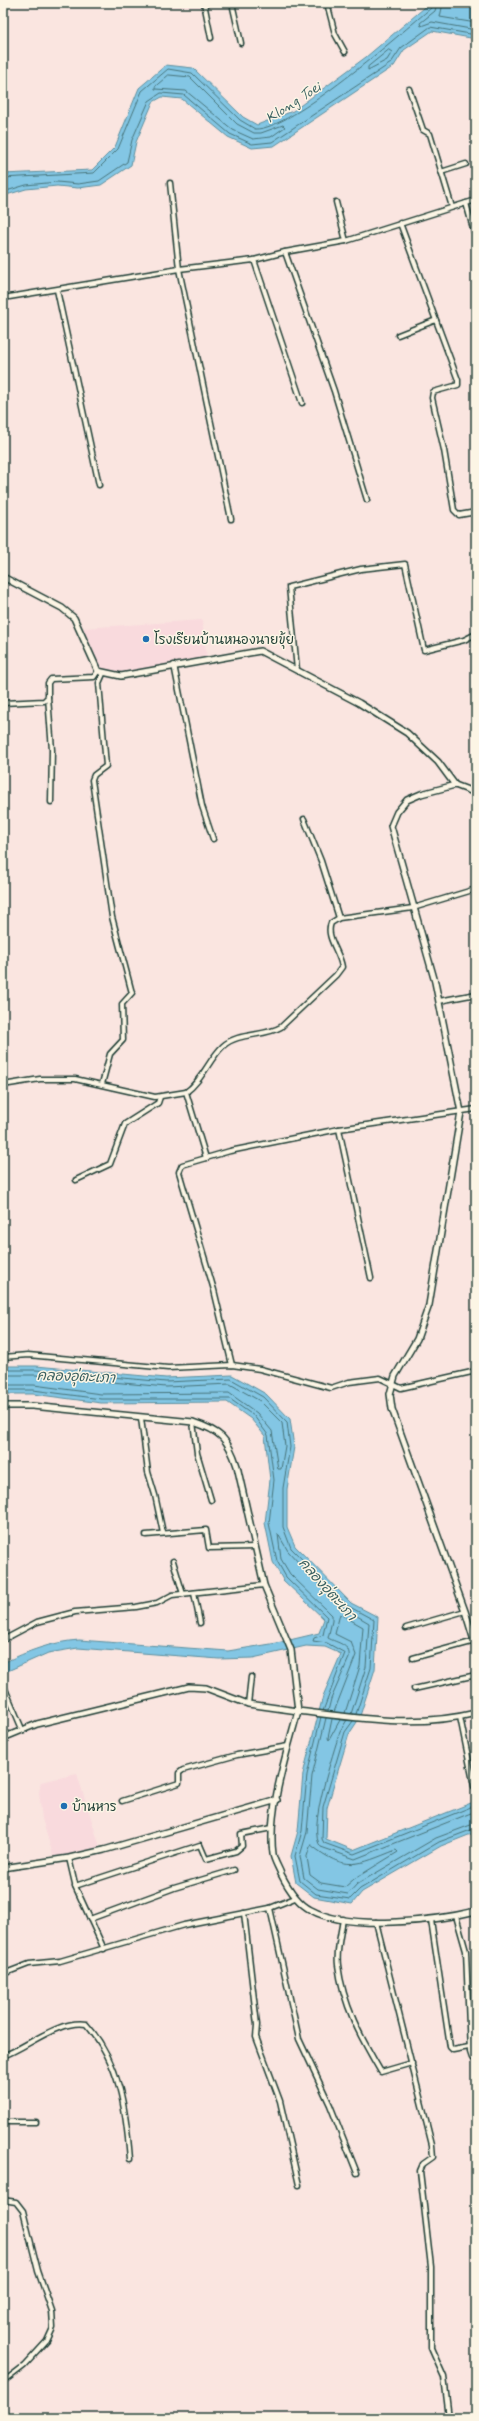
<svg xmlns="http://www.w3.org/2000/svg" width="479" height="2421" font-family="Mynerve,'Playpen Sans Thai',sans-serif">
	<rect width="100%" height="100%" fill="#fae5e0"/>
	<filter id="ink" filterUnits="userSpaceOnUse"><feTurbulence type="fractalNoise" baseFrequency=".025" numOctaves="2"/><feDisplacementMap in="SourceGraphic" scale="8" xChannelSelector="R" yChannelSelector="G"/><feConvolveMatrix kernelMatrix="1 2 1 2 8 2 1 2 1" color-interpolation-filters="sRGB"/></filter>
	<g filter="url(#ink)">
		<g fill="#f9dadd">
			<path d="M202,620L207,659L126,675L107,672L100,666L83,628Z"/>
			<path d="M77,1774L100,1847L54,1858L42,1819L39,1793L41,1782Z"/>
		</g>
		<g fill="#83c6e4" stroke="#5b8f9e">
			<path d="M430,3H476V39L432,31L404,50L394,66L274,146L252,148L228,137L182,99L162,97L153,102L136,142L131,165L101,185L78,188L57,186L26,189L3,196V174L92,170L115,147L139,88L166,65L193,68L243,117L257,125L293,111L366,57Z"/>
			<path d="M3,1366H36L166,1378L232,1375L266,1394L290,1419L294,1447L287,1489V1527L295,1546L351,1603L378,1617L375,1669L359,1719L349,1734L327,1808L326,1839L353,1850L476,1801V1832L441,1846L362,1892L352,1904L314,1897L296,1883L291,1856L298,1831L303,1774L323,1696L341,1654L325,1647L306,1646L253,1658L219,1659L78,1648L48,1653L3,1673V1663C28,1651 51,1642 79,1640L228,1651L277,1643L319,1633L324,1619L283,1580L273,1562L265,1523L270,1480L265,1436L251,1419L227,1402L101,1403L33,1394H3Z"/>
		</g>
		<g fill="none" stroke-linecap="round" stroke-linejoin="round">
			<g stroke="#47747a" stroke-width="1">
				<path d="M437,3L435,11L420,23L421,26L432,22L476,30"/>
				<path d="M443,3L440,17L476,23"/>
				<path d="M389,50L392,52L387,60L368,70V67Z"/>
				<path d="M169,75L190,77L237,124L254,133H261L283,125L285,127L271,137L253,139L233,130L186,91L155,89V87Z"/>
				<path d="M3,178L94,173L118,149L142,91L168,69L192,73L240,120L255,129C291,131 401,33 431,8L432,3"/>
				<path d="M3,192L26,185L57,182L78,184L99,181L127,162L132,140L149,101L161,93L184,95L230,134L252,144L272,142L391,63L401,48L430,27L476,35"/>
				<path d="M3,1370H36L166,1382L231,1379L263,1397L287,1422L290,1447L283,1488V1527L291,1548L348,1606L374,1620L371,1668L356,1714"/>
				<path d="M3,1375H36L166,1387L230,1384L260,1401L282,1423L285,1446L281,1469H278L272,1431L257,1413L229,1393L101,1394L34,1385H3"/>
				<path d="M3,1390H33L101,1399H230L254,1416L268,1435L274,1480L269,1523L277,1561L286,1577L327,1617L323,1635L314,1638L313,1641L327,1643L345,1653L323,1711"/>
				<path d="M328,1711L331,1699L349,1658C351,1644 337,1643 328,1638L332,1621V1615L290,1574L281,1559L278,1534L288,1551L309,1574L345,1609L369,1623L366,1667L351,1714"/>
				<path d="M334,1712L356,1655L351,1642L335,1634L340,1614L363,1627L360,1666L345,1713"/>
				<path d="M321,1717L307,1775L302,1831L295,1856L300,1881L316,1894L350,1899L360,1889L439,1842L476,1828"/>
				<path d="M326,1718L312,1776L307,1832L300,1856L304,1878L318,1889L348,1894L357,1884L436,1838L476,1823"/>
				<path d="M332,1719L328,1738L329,1740L340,1720"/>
				<path d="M347,1720L340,1731C334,1752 306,1831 321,1847L355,1859L476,1811"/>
				<path d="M353,1721L345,1732L323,1807L322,1839L324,1843L354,1854L476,1805"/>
				<path d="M311,1845C346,1873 358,1865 396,1850L398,1852L354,1879L345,1887L321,1883L310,1875L307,1857Z"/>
			</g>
			<defs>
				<g id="minor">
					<path d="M204,3L211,38"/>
					<path d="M232,3L241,43"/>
					<path d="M327,3L335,34L345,52"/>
					<path d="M409,89L423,130L430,134L452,207"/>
					<path d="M441,172L466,164"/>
					<path d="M170,183L179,269L231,519"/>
					<path d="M336,202L346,241"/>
					<path d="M466,203L476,239"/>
					<path d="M400,223L458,380V385L433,392L432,398L444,450L454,510L459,515L476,512"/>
					<path d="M285,252L334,391L367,500"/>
					<path d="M254,260L302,403"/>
					<path d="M57,290L99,485"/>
					<path d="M3,298L179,269L254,260L285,252L346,241L476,200"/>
					<path d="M398,335L436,320"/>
					<path d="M174,665L202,806L213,839"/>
					<path d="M297,670L289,587L361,569L405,564L424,650L464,640L476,634"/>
					<path d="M48,697L52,750L51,802"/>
					<path d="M3,703L44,701L48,697V683L51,679L94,677L98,671"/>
					<path d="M304,819L321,861L339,918"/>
					<path d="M439,1001L476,994"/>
					<path d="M102,1084L110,1054L123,1040L122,1004L132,993L112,917L92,780L94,775L106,766L99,683L103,674"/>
					<path d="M3,1085L40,1079H75L155,1097L186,1092C202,1081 209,1059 223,1046C238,1032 264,1037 281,1027L336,975L342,967C340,952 325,937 331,923L339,918L413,908L476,889"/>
					<path d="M186,1092L206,1158L230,1151L339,1129"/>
					<path d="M206,1158L182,1165L179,1172L214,1290L232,1365"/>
					<path d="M76,1180L110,1164L125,1124L158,1103L160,1097"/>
					<path d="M371,1278L339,1129L476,1109"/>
					<path d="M3,1357L28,1355L168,1368L232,1365L260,1369L331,1388L349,1382L380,1378L401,1388L476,1371"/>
					<path d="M141,1418L148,1472L155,1495L163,1533"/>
					<path d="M193,1422L197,1453L211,1500"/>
					<path d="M146,1535L206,1530L209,1548L255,1547"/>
					<path d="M173,1561L183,1594"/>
					<path d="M194,1593L200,1623"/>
					<path d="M406,1628L465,1611"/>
					<path d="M3,1640L37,1622L75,1612L136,1607L157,1603L172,1595L264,1585"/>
					<path d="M413,1658L475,1641"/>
					<path d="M3,1684L22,1729"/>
					<path d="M414,1689L476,1675"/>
					<path d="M248,1704L251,1677"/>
					<path d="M460,1717L474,1786"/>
					<path d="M122,1801L179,1783V1773L183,1770L237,1755L288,1746"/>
					<path d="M69,1858L76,1888L104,1949"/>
					<path d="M75,1886L200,1845L206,1859L236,1851L242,1846L241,1834L272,1828"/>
					<path d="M270,1908L299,2039L330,2105L357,2173"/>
					<path d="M244,1913L257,2025L256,2037L280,2101L299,2185"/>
					<path d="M456,1916L466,1951L470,2052L472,2058H476"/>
					<path d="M90,1919L174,1888L234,1870"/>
					<path d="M343,1919C341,1933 336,1951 338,1965C343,2005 361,2038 381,2072L412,2063"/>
					<path d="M431,1920L450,2047L453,2050L469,2047"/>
					<path d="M376,1922L432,2145L433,2157L423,2164L420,2171L431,2267V2348L444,2377L449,2418"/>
					<path d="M3,1974L29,1964L60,1961L184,1925L270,1908L295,1898"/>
					<path d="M3,2056C29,2046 58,2020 86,2024C120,2062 126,2110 130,2159"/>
					<path d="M3,2122H36"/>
					<path d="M3,2200L16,2202L23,2211L38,2271L52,2311L53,2328L47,2341L24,2366L3,2382"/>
				</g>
				<g id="tertiary">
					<path d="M3,577L62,608L74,618L98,671L121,676L260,651L359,703L407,733L438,762L455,785"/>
					<path d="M476,793L455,785L421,794L407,800L397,812L391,826L435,982L461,1112L429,1305L417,1339L395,1376L390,1394L392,1409L465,1611L476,1647"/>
					<path d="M3,1406H32L193,1422C220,1431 228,1438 237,1466L264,1585L291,1650L298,1711L248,1704L206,1688L189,1687L37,1724L3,1738"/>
					<path d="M476,1713C416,1728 358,1718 298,1711C287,1752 267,1812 273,1854C274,1861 279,1868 281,1874C288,1888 297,1903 311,1910C349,1931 436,1921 476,1911"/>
					<path d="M3,1868L69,1858L104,1850L277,1800"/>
				</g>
			</defs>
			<use href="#minor" stroke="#1f3d34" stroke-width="7"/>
			<use href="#tertiary" stroke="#1f3d34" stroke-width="8"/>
			<use href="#minor" stroke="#fcf5e5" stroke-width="4"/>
			<use href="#tertiary" stroke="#fcf5e5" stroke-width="5"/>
		</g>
	</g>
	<g fill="#1f6fb2" stroke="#fcf5e5" stroke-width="1.5">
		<circle cx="146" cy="639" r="4"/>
		<circle cx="64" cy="1806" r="4"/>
	</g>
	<g text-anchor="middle" stroke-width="3" stroke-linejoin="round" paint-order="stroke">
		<g font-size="13" fill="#1f3d34" stroke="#fcf5e5" text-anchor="start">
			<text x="154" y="644">โรงเรียนบ้านหนองนายขุ้ย</text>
			<text x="72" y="1811">บ้านหาร</text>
		</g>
		<g font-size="14" font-style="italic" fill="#385f60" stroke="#fcf5e5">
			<text transform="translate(293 102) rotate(-33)" y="5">Klong Toei</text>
			<text transform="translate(76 1376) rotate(2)" y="5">คลองอุ่ตะเภา</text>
			<text transform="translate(328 1589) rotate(48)" y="5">คลองอุ่ตะเภา</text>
		</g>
	</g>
	<rect width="479" height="2421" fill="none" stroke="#fcf5e5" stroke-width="16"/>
	<rect x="8" y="8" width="463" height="2405" fill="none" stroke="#1f3d34" stroke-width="1.5" filter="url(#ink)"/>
</svg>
